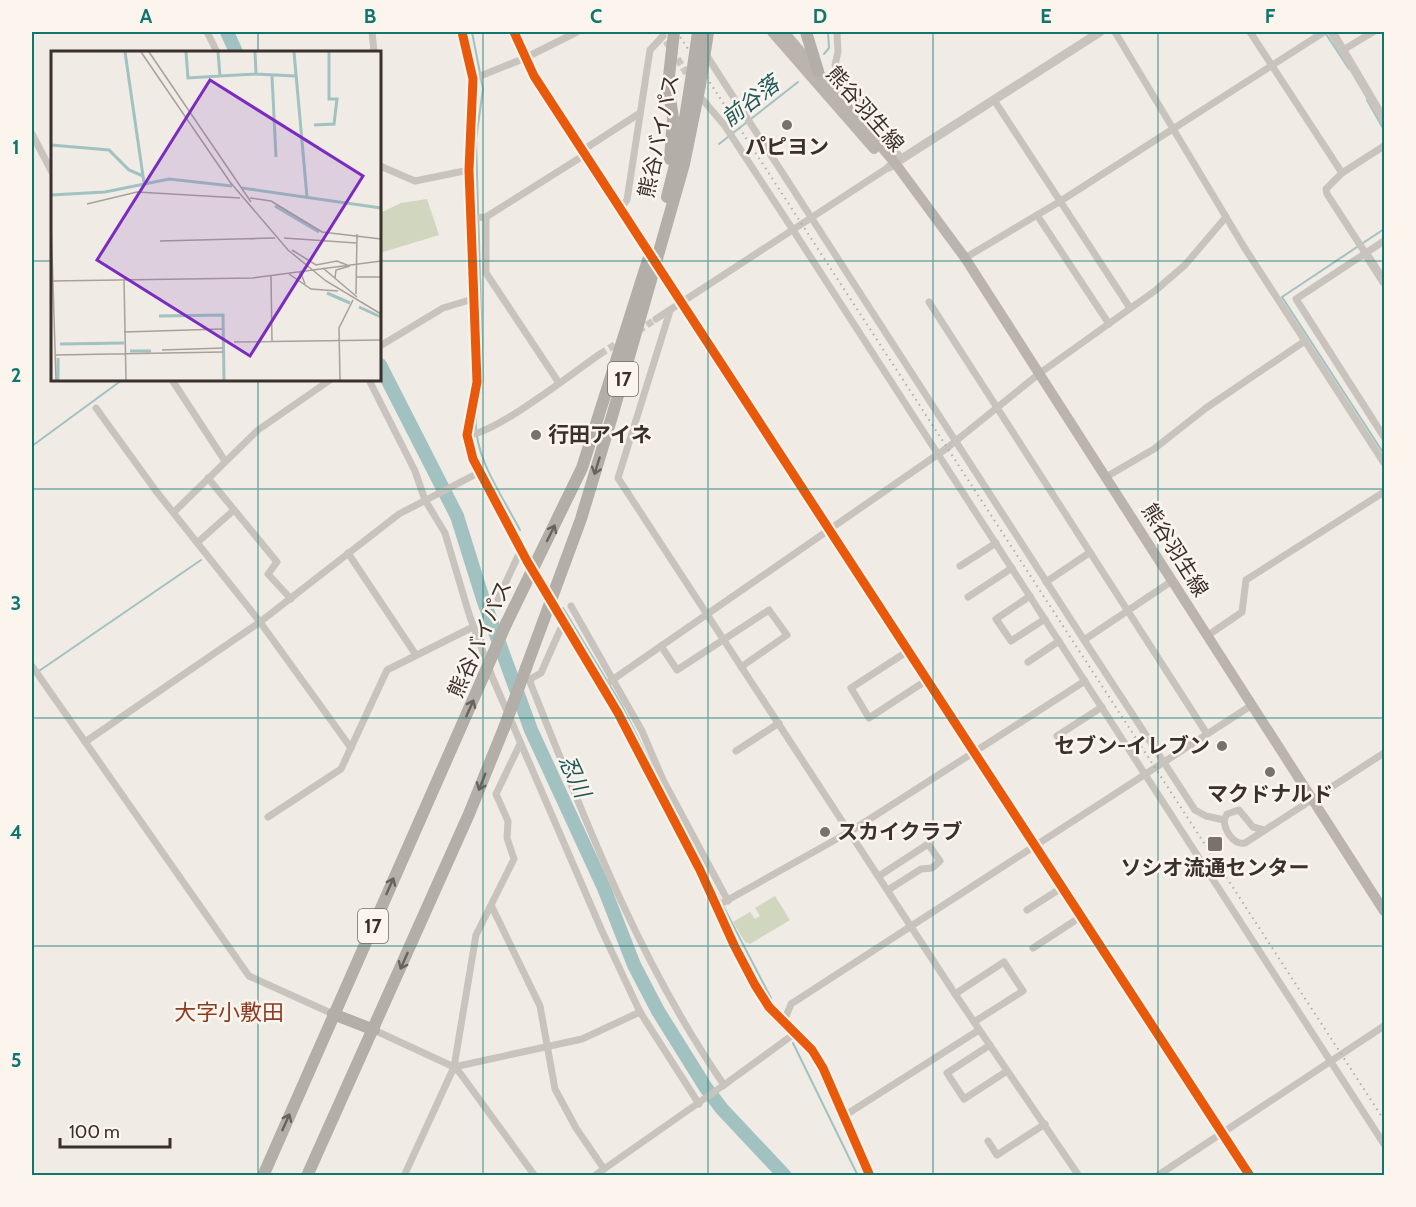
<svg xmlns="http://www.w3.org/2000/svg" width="1416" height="1207" font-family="Cabin,'Noto Sans JP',sans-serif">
	<rect width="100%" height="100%" fill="#f0ebe5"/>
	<g fill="#d1d6bf">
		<path d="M427,199L439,235L380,253V213L401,203Z"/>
		<path d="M775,896L790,920L750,944L745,942L733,922L750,912L755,919L760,916L755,908Z"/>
	</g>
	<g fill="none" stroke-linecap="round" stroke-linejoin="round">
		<g stroke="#a1c2c1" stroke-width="2">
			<path d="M472,32L480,73"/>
			<path d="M1326,34L1349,69"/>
			<path d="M824,54L829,48L828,32"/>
			<path d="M481,79L483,89L476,139L483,381C481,393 477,406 476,418C473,456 503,497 520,530"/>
			<path d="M1367,100L1384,130"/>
			<path d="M719,144L798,82"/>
			<path d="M1384,229L1282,297L1384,454"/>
			<path d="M32,446L122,380"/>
			<path d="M563,608L621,704L691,844"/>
			<path d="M39,671L201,560"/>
			<path d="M707,875L771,998"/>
			<path d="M793,1043L858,1176"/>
		</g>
		<g stroke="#a1c2c1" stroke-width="14">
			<path d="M227,32L236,52"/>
			<path d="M380,365L457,516L483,599L531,730L604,888L634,965L658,1011L706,1088L722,1109L785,1176"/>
		</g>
		<g stroke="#ccc6c0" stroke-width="7" stroke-dasharray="7 3.5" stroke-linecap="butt">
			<path d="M666,41L691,80"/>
			<path d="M638,331L656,319"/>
			<path d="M600,354L621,341"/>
		</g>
		<g stroke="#ccc6c0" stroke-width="9" stroke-dasharray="9 4.5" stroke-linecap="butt">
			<path d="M634,229L666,278"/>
			<path d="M530,566L559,618"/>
		</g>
		<g stroke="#c9c3be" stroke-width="7">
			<path d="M207,32L217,52"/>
			<path d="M372,32L374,52"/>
			<path d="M837,32L838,52L835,65C854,98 877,128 902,159"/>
			<path d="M1115,32L1244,247L1384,463"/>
			<path d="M1250,32L1342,173"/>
			<path d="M1343,50L1373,32"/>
			<path d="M705,53L1084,640"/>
			<path d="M473,79L525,58L577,32"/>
			<path d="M703,100L725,126L793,230L1384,1144"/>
			<path d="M994,100L1130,308"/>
			<path d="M32,134L52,172"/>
			<path d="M583,150L640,113"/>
			<path d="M380,166L415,181L469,170"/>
			<path d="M621,208L627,200L650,50L663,36"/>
			<path d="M1037,215L1109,324"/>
			<path d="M486,217L586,154"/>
			<path d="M472,218L486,217V273L559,383"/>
			<path d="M1384,241L1296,299L1384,437"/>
			<path d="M1366,254L1327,194L1326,189L1342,173L1384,146"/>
			<path d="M965,258L1059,202L1324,32"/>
			<path d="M929,302L1207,734"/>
			<path d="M670,311L618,478L955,994L1079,1176"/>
			<path d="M656,319L889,167"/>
			<path d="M380,346L443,308L473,299"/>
			<path d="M172,380L225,461"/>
			<path d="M369,380L415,471L425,500L445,533L469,614L493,679L602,931L640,1012L699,1104"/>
			<path d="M96,408L156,491L260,622L351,748"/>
			<path d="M467,435C494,435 574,372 600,354"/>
			<path d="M1106,477L1154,449L1206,408L1305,341"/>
			<path d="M208,478L277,562L268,574L291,599"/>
			<path d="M174,512L258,430L330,380"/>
			<path d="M198,542L234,510"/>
			<path d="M348,553L416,655"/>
			<path d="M960,566L996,543"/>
			<path d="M1172,581L1084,640L1195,810L1206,816L1224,820"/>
			<path d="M1046,582L1089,553"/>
			<path d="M1030,596L996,619L1011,641L1045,619"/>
			<path d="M968,597L1012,568"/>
			<path d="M498,599L518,556L523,553"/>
			<path d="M571,606L642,731L663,780L728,901"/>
			<path d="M565,628L560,630L541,673L532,678L530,682C585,820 639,962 724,1085L794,1034"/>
			<path d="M1207,636L1242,612L1246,580L1384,492"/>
			<path d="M661,646L677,670L769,610L787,635L741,667"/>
			<path d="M908,651L851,688L869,718L927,680"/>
			<path d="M1028,662L1059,641"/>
			<path d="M32,666L249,976L333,1014"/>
			<path d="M602,687L947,448L1040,373L1156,290L1185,265L1226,217"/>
			<path d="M1057,736L1102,707"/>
			<path d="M85,742L260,622L399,514L480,472"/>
			<path d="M736,751L779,723"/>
			<path d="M268,817L341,769L387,670L473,627"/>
			<path d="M1224,820C1225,831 1233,845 1245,843L1384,753"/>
			<path d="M1224,820L1227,814L1239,810L1253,827L1264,830"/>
			<path d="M879,876L928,844L940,861L932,868L921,869L888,890"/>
			<path d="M717,906L851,831L1085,681"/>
			<path d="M492,907L540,1006L555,1089L576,1128L604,1169"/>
			<path d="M1027,910L1063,887"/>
			<path d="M1033,948L1082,916L1250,1176"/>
			<path d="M955,994L1004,962L1023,991L974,1022"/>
			<path d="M783,1024L791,1004L1252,705"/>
			<path d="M374,1030L454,1067L460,1073L535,1176"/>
			<path d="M990,1045L947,1073L964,1099L1007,1071"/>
			<path d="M454,1067L582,1039L640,1012"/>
			<path d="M844,1116L979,1030"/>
			<path d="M988,1141L997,1155L1045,1124"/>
			<path d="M404,1176L454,1067L476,935L514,859L507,838L508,821L496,794L520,744"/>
			<path d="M594,1176L724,1085"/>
			<path d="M1157,1176L1384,1026"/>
		</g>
		<g stroke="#c9c3be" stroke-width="9">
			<path d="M462,32L473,79L469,170L477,354V382L467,435L469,447L527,561"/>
			<path d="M514,32L534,76L634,229"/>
			<path d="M1332,32L1384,120"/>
			<path d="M889,167L1100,32"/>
			<path d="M1366,254L1384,282"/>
			<path d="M666,278L1082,916"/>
			<path d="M559,618L618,713L700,870L734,945L755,985L769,1007L812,1050L823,1068L870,1176"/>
		</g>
		<g stroke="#bab3ae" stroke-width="10">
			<path d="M772,32L874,149"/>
			<path d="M784,32L895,163L965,258L1384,911"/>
		</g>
		<g stroke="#b4aea8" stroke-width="12">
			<path d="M806,32L818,71"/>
			<path d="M670,159L673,118L668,85L674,32"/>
			<path d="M667,197L682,137L692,74"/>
			<path d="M506,624L582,468L648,260"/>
			<path d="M526,668L581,519L613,413L684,164L700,85"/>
			<path d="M333,1014L374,1030"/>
			<path d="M263,1176L483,677"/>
			<path d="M307,1176L469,814L504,728"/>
		</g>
		<path stroke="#b1aca8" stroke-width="2" stroke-dasharray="1.5 4.5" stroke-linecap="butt" d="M677,32L1384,1120"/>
		<g stroke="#b4aea8" stroke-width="12">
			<path d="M692,74L698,32"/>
			<path d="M700,85L708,32"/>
			<path d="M483,677L506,624"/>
			<path d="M504,728L526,668"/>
		</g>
		<defs>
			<g id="cycleway">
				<path d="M462,32L473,79L469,170L477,382L467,435L473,459L527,561L618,713L700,870L734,945L755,985L769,1007L812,1050L823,1068L870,1176"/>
				<path d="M514,32L534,76L1250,1176"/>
			</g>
		</defs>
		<use href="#cycleway" stroke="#fbf5ee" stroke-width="13"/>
		<use href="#cycleway" stroke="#e8590c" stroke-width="9"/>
	</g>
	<defs><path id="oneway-shaft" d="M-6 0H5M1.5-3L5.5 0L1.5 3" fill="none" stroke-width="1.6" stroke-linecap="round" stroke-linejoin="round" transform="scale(1.5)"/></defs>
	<g stroke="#6b625d">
		<use href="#oneway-shaft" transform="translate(597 466) rotate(107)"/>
		<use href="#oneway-shaft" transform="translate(551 533) rotate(-64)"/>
		<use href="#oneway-shaft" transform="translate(470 708) rotate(-66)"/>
		<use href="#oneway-shaft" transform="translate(482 782) rotate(112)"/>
		<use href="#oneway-shaft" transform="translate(390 886) rotate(-66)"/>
		<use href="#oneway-shaft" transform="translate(404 961) rotate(114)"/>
		<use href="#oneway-shaft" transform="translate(286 1122) rotate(-66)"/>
	</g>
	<path fill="none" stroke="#0f766e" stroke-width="1.5" stroke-opacity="0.55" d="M258,32V52M483,32V1176M708,32V1176M933,32V1176M1158,32V1176M32,261H52M380,261H1384M258,380V1176M32,489H1384M32,718H1384M32,946H1384"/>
	<g fill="#7a716c" stroke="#fbf5ee" stroke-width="2">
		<circle cx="787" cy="125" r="6"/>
		<circle cx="536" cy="435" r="6"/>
		<circle cx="1222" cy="746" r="6"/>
		<circle cx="1270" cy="772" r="6"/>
		<circle cx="825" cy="832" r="6"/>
		<rect x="1207" y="836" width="16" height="16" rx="3"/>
	</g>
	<g text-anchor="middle" stroke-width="5" stroke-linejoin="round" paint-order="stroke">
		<g fill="#fbf5ee" stroke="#756b66" stroke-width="1.5">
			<rect x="608" y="362" width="30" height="34" rx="4.5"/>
			<rect x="358" y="909" width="30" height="34" rx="4.5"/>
		</g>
		<g font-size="20" font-weight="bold" fill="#3b302b">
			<text x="623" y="386">17</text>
			<text x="373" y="933">17</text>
		</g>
		<g font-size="21" fill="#3b302b" stroke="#fbf5ee">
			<text transform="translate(865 109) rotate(49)" y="7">熊谷羽生線</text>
			<text transform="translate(659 136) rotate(-78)" y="7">熊谷バイパス</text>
			<text transform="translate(1175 550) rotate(58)" y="7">熊谷羽生線</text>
			<text transform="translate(480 639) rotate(-66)" y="7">熊谷バイパス</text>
		</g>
		<g font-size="21" font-weight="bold" fill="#3b302b" stroke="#fbf5ee">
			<text x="787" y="154">パピヨン</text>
			<text x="548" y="442" text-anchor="start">行田アイネ</text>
			<text x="1210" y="753" text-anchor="end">セブン-イレブン</text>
			<text x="1270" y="801">マクドナルド</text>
			<text x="837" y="839" text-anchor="start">スカイクラブ</text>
			<text x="1215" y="875">ソシオ流通センター</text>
		</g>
		<g font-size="22" font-style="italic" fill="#1f5a5e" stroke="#fbf5ee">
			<text transform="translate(750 101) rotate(-38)" y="8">前谷落</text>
			<text transform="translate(575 776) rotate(65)" y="8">忍川</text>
		</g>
		<g font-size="22" fill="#8c3b22" stroke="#fbf5ee">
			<text x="229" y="1020">大字小敷田</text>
		</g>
	</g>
	<g transform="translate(51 51)">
		<rect width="330" height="330" fill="#f0ebe5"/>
		<path fill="none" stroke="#a1c2c1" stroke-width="3" d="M74,1L93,132M135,1L137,27L169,25M167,1L169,25L205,23M204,1L205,23L244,25M243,1L256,146M221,25L225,106M263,74L283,73L286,48H278V1M0,94L58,99L78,119L92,125M191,137L330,157M0,144L54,141L118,128L181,135M224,155L268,181M276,242L299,252M308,256L330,266M108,265L172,264L173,329M9,293L73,292M79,300H100M7,329V307"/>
		<path fill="none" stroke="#a8a09b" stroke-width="1.5" d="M90,1L179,131L237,199L275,230L330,263M98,1L200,151M199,147L220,150L271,181L330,188M36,153L86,141L189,147M0,170L5,329M233,187L305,192M109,190L224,187M241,199L265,214L286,210L296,214M272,217L306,246M238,223L260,238L287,240M220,225L221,291M306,226H330M284,227L285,219L299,215M249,228V220L254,233M73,229L75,329M0,230L202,227L330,210M305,243L306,183M73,281L171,278M183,291L330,289M111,299L172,297M5,304L172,301M289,329L288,277L302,249"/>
		<path fill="#7b2cbf" fill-opacity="0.15" stroke="#7b2cbf" stroke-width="3" d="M159,29L312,125L199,305L46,209Z"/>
		<rect width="330" height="330" fill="none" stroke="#3b302b" stroke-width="3"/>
	</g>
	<rect width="1416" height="1207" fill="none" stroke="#fbf5ee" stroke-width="66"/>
	<path d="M60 1138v9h110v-9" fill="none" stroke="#3b302b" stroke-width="3"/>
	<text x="69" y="1138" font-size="18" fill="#3b302b" stroke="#fbf5ee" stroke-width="4.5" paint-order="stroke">100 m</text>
	<rect x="33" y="33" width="1350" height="1141" fill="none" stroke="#0f766e" stroke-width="2"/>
	<g font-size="20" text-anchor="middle" font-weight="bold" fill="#0f766e">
		<text x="146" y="23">A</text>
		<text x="370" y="23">B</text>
		<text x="596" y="23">C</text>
		<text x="820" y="23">D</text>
		<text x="1046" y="23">E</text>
		<text x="1270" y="23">F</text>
		<text x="16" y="154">1</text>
		<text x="16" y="382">2</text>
		<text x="16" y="610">3</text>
		<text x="16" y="839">4</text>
		<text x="16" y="1067">5</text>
	</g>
</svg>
